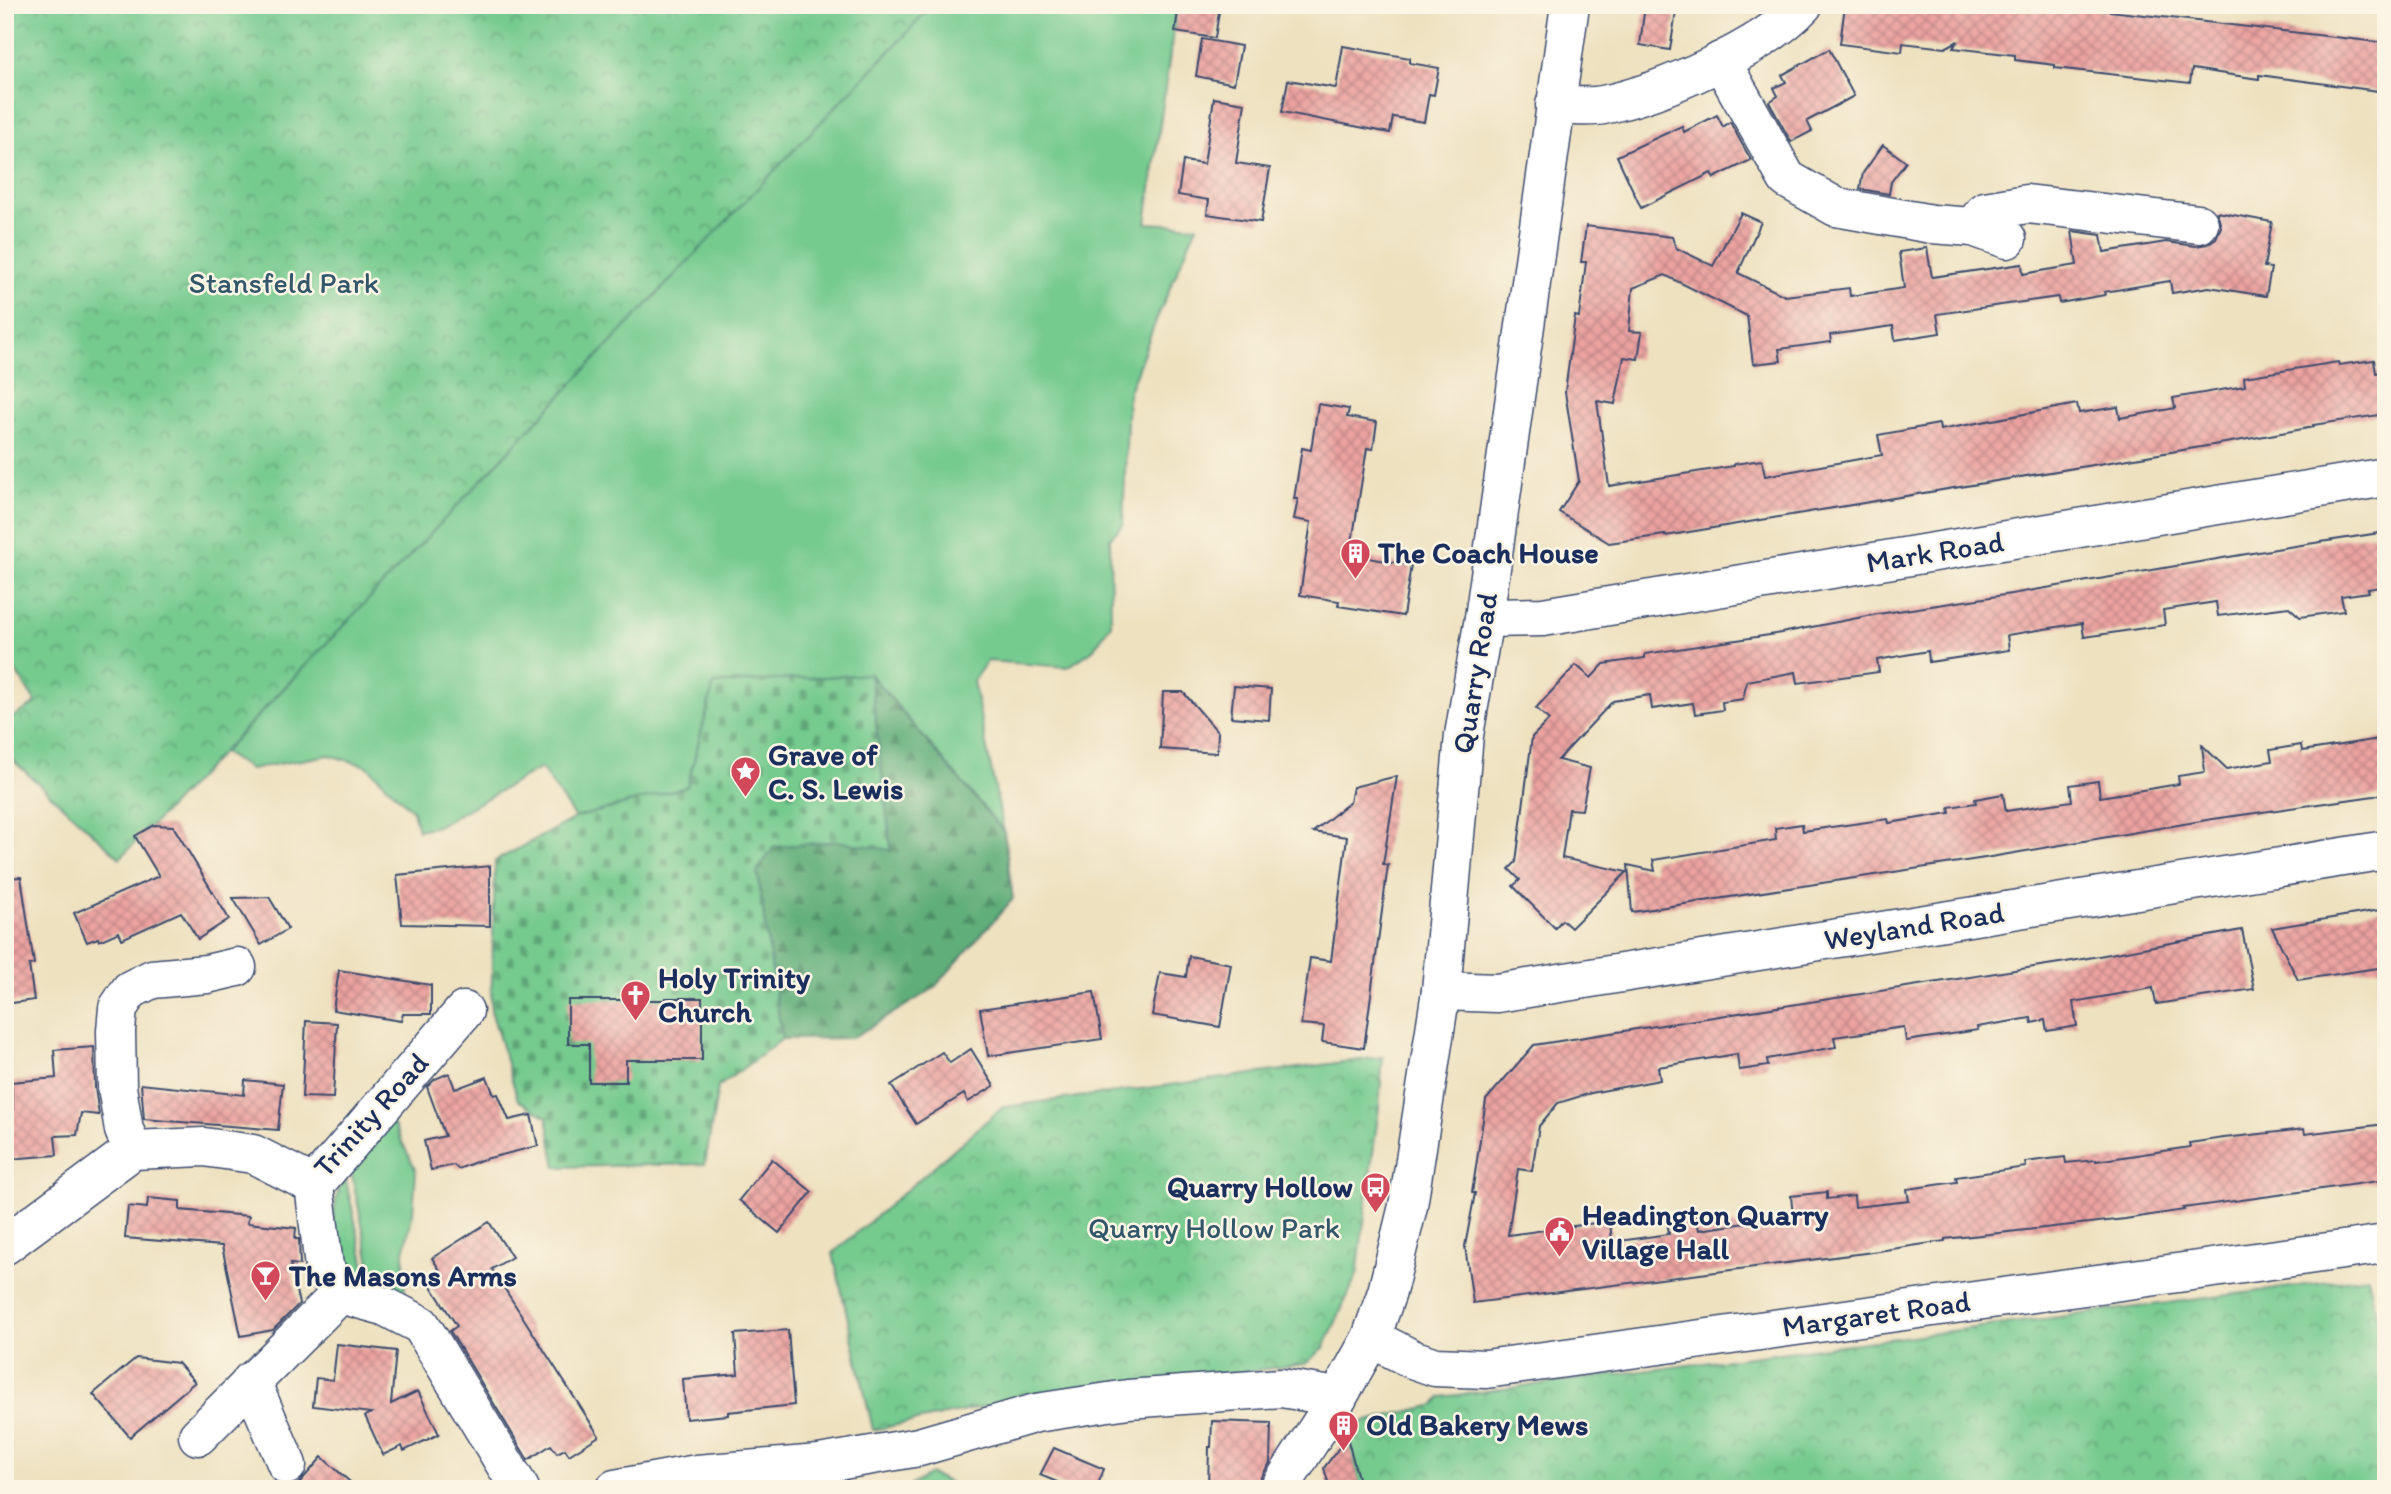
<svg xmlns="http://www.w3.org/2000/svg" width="2391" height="1494" font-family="Itim,sans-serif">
	<defs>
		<pattern id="forest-firs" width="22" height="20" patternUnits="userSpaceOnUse" patternTransform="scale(1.75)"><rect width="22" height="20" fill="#60ae79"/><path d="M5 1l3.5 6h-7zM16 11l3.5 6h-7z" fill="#4e8e66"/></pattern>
		<pattern id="cemetery-stones" width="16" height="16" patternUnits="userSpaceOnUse" patternTransform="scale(1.75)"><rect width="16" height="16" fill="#75ca8e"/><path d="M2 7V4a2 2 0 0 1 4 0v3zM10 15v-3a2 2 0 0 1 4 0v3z" fill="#5fa477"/></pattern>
		<pattern id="park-crowns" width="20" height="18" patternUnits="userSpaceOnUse" patternTransform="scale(1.75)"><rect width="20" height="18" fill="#75ca8e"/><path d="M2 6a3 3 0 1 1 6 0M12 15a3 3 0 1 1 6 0" fill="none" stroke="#5fa477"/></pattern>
		<pattern id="building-cross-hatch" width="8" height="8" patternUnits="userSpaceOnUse" patternTransform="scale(1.75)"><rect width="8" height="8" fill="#eca3a0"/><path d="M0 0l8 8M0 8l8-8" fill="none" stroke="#be8586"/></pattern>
	</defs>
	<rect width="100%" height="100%" fill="#fcf5e5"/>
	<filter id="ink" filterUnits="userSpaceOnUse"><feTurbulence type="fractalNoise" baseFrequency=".0143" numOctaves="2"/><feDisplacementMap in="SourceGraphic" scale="14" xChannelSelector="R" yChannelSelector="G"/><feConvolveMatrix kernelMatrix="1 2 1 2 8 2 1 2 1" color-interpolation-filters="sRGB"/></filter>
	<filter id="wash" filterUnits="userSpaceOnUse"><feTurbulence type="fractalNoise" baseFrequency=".00686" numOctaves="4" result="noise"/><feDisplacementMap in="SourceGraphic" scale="28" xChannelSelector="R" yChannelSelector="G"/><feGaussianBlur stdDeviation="1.57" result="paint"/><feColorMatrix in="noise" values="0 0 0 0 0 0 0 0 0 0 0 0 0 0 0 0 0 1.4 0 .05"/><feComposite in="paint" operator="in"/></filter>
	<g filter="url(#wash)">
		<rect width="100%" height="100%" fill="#eee1c0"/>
		<g fill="#75ca8e" stroke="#487c76" stroke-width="2">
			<path d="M931,5H1177L1146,223L1197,226L1157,318L1128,394L1123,525L1110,538L1111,624L1093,650L1068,667L987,661L973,681L1004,832L870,674L714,684L687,787L575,818L541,768L437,826L418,830L413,811L367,766L329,755L250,769L223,753L743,202L907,33Z"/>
			<path d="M391,1119L416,1171L413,1212L404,1252L405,1305L376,1292L350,1166Z"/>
			<path d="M345,1177L370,1288C362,1281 352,1274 346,1265C329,1239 330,1203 345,1177Z"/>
		</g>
		<path fill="url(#forest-firs)" stroke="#3e6e6c" stroke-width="2" d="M870,674L1004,832L1013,899L933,989L852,1038L782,1039L757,871L773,847L839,841L891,850Z"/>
		<g fill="url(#cemetery-stones)" stroke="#487c76" stroke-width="2">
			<path d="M870,674L891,850L838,841L774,847L757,871L782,1039L718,1087L705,1164L556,1167L547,1117L518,1100L491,1010L495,861L575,818L687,787L714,684Z"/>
			<path d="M930,1474L963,1489L906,1488Z"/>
		</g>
		<g fill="url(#park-crowns)" stroke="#487c76" stroke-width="2">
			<path d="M5,5H931L907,33C642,305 386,586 120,858L5,753V722L36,703L5,654Z"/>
			<path d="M1383,1057L1379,1107L1357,1275L1324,1348L1305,1364L1012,1401L873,1430L833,1253L1003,1107Z"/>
			<path d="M2368,1277L2386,1356V1489H1361L1347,1437L1359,1423L1435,1405L1441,1397Z"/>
		</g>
		<g id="blocks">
			<g fill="url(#building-cross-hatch)">
				<path d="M1179,5H1220L1215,38L1175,32Z"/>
				<path d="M1645,5H1677L1670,50L1640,45Z"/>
				<path d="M1845,5H2058L2386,43V92L2259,75V79L2192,69L2190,83L2055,68V65L2015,60V55L1953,48L1958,41L1945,48L1903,43L1902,52L1840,44Z"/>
				<path d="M1202,39L1241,46L1234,84L1196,76Z"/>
				<path d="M1343,46L1410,58V63L1439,68L1434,95L1429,94L1424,122L1393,117L1390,133L1282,112L1288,80L1336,88Z"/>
				<path d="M1829,49L1854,96L1807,121L1812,131L1791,142L1769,102L1778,96L1774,88L1786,82L1782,75Z"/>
				<path d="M1214,98L1245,103L1236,163L1270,168L1261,222L1207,214L1209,200L1178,195L1183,161L1204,164Z"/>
				<path d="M1717,115L1723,127L1730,122L1751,160L1714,178L1711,173L1641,208L1617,156L1682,126L1684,132Z"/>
				<path d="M1883,145L1906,162L1891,182L1889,194L1860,189L1863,173Z"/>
				<path d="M2217,212L2272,222L2264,267L2271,268L2266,296L2209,287L2172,293L2170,281L2104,292L2105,295L2059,303L2058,297L1937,314L1940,333L1895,340L1893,326L1830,335L1831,342L1779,349L1781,361L1753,364L1747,316L1665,275L1633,288L1629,331L1642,332L1638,359L1624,357L1615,404L1597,401L1609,486L1734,466V464L1762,460L1765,476L1882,455L1878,435L1939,424L1940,430L2077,404L2079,413L2118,407L2120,418L2170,409L2175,408L2173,398L2245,386L2244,377L2338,362L2339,365L2374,360L2376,373L2386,372V414L2313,425L2314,427L2237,441L1665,536V535L1609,543L1559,512L1579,481L1565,392L1575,316L1579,317L1586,262H1581L1586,226L1672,237L1676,248L1713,266L1741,213L1761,222L1738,273L1785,296L1849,288L1850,296L1904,288L1899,252L1927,248L1932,277L2022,264L2023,274L2077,265L2072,231L2101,235L2104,252L2166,242L2196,246L2207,244L2216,238L2221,227Z"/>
				<path d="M1318,404L1349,409L1347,417L1377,422L1373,449L1367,448L1350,555L1411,565L1403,616L1338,606L1339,601L1300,595L1311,522L1294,519L1298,499H1294L1302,448L1311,450Z"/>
				<path d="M2386,532V586L2368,589L2369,592L2341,596L2344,611L2300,617L2289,607L2218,616L2216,602L2163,610L2165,625L2084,637L2082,623L2007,635L2009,650L1929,662L1928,651L1877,660L1879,672L1798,683L1796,672L1747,681L1743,699L1722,702L1723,710L1695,714L1693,703L1652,709L1650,695L1613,701L1558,760L1590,768L1582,810L1569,809L1562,858L1627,872L1571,928L1562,920L1555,928L1513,886L1520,880L1509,869L1516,862L1532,737L1549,720L1536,708L1576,665L1591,678L1604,664L1645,658V654L1776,634L1878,614L2011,594L2282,548Z"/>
				<path d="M1234,686L1271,689L1269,720L1231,717Z"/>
				<path d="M1163,692H1183L1218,732L1217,753L1160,749Z"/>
				<path d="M2386,738V793L2374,796L2213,819L1985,858L1632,912L1628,865L1655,871L1653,860L1776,840L1775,828L1802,824L1803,831L1888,819L1889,823L1950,813L1949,807L1976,803L1975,799L2003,794L2006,811L2072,801L2070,785L2098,781L2100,797L2179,784L2178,776L2205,772L2202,745L2227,769L2272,761L2270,750L2301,745L2302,751Z"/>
				<path d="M1397,776L1383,864L1388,865L1364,1048L1322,1042L1324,1026L1301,1024L1310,958L1331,961L1347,837L1313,832L1350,802L1353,787Z"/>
				<path d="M154,825L173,826L229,919L198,939L181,912L122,939L119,932L99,941L98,938L87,942L74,913L159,876L135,836Z"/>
				<path d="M490,866V926L402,924L397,875Z"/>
				<path d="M21,877L34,964L29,965L34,1000L5,1004V878Z"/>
				<path d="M269,897L288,929L261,945L233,898Z"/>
				<path d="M2386,909V967L2371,969L2298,980L2272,928Z"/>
				<path d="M2242,930L2254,989L2156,1004L2153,988L2073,1002L2077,1026L2047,1031L2045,1020L2032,1023L2031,1018L1977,1027L1978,1030L1906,1041L1904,1027L1834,1037L1836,1047L1767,1059L1768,1066L1739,1070L1737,1054L1658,1067L1660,1080L1591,1093L1558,1103L1539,1126L1532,1171L1518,1169L1508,1235L1610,1221L1612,1242L1669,1234L1667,1220L1696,1216L1699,1230L1793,1216L1791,1196L1827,1192V1199L1854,1196L1855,1207L1909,1201L1907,1189L1957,1182L1956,1177L2026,1167L2025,1162L2065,1157L2066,1163L2096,1160V1161L2190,1147L2189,1143L2224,1138L2304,1129L2305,1134L2386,1124V1180L2183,1208L2184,1210L2125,1219L1945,1239V1241L1865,1253L1473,1303L1465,1246L1475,1193H1472L1486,1100L1534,1045L2066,962Z"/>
				<path d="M1189,956L1231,964L1220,1027L1152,1015L1160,973L1186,977Z"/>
				<path d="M339,970L431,985V1014H403L401,1021L333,1010Z"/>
				<path d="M1094,992L1102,1039L988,1056L980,1009Z"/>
				<path d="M666,998H702V1060H626V1082H589V1044H568V1000H666Z"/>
				<path d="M306,1021L337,1023L333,1098L302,1097Z"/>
				<path d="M94,1047L95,1088L99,1115L81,1113L77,1135L55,1136L57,1155L9,1159L5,1110L13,1109L11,1082L56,1078L54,1050Z"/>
				<path d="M971,1049L994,1086L968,1102L964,1094L916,1124L891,1085L942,1052L950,1063Z"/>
				<path d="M449,1073L455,1089L487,1077L494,1095L498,1094L509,1120L531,1115L538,1146L481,1160L458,1169L454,1165L431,1170L424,1141L445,1136L427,1087L435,1079Z"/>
				<path d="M245,1080L283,1084L278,1130L144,1119L141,1084L244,1095Z"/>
				<path d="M772,1159L812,1192L779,1233L739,1200Z"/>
				<path d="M148,1198L180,1201V1210L249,1216L247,1223L296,1228L295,1239H299L300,1265L290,1264L299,1304L273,1330L241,1336L222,1246L125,1238L128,1206L147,1208Z"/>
				<path d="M489,1222L512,1257L492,1269L599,1436L569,1455L565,1449L557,1453L551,1445L528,1460L450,1331L457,1326L429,1283L443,1275L432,1258Z"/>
				<path d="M788,1330L794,1405L728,1412V1415L686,1419L683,1379L738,1374L735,1334Z"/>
				<path d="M337,1344L396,1351L391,1404L418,1391L439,1434L404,1451L402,1446L383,1455L365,1416L371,1413L313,1406L316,1378L333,1380Z"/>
				<path d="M136,1358L178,1363L195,1382L130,1437L93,1394Z"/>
				<path d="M1212,1421L1271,1423L1270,1463L1261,1477L1257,1489H1208L1209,1447H1211Z"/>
				<path d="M1347,1437L1361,1489H1330L1324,1468Z"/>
				<path d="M1054,1448L1104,1469L1096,1489H1074L1040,1475Z"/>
				<path d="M322,1457L358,1489H294Z"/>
			</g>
		</g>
	</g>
	<g filter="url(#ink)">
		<use href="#blocks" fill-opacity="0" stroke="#3b4a6d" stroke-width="2"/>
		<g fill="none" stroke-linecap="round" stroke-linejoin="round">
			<defs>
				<g id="minor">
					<path d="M1721,61L1787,179L1836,207L1932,224L1973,227L2007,239"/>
					<path d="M1555,105C1571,105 1588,108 1603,105C1661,93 1764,48 1803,5"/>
					<path d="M1973,227L1985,211L2027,204L2199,224"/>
					<path d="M1484,618L1543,617L2386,477"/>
					<path d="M1441,991L1497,993L2386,850"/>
					<path d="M133,1150L124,1130L117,1087L116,1031L118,1008L130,990L152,979L207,974L237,967"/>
					<path d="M314,1185L324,1267L340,1294L384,1306L421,1325L520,1489"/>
					<path d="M314,1185L464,1011"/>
					<path d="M5,1245L133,1150L204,1147L253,1154L314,1185"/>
					<path d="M1371,1338L1412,1359L1435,1367L1486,1369L2386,1244"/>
					<path d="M251,1381L287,1465"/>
					<path d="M198,1436L340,1294"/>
					<path d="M615,1489L697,1474L819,1464L919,1447L1036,1413L1128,1399L1281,1388L1338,1397"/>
					<path d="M1279,1489L1338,1397L1371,1338L1387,1292L1408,1206L1441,991L1464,735L1484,618L1570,5"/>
				</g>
			</defs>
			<use href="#minor" stroke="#3b4a6d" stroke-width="41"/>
			<use href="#minor" stroke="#fff" stroke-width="38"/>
		</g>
	</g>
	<defs>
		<symbol id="building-pin" viewBox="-11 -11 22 30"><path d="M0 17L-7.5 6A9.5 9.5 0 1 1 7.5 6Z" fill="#d1495b" stroke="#fcf5e5"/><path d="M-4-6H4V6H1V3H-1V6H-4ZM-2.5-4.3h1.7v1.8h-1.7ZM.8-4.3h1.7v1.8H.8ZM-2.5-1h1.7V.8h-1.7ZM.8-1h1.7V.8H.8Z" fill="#fff"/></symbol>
		<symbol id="sight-pin" viewBox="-11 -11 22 30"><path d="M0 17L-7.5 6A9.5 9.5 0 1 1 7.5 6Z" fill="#d1495b" stroke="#fcf5e5"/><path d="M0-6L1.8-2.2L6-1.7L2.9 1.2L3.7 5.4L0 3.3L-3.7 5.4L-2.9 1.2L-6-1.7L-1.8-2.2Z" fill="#fff"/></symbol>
		<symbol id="church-pin" viewBox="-11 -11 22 30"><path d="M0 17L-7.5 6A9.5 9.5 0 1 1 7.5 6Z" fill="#d1495b" stroke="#fcf5e5"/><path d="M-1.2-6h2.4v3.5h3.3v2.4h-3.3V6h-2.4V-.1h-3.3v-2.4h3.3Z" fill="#fff"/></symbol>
		<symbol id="bus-pin" viewBox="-11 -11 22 30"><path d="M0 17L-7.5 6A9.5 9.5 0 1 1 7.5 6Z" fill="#d1495b" stroke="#fcf5e5"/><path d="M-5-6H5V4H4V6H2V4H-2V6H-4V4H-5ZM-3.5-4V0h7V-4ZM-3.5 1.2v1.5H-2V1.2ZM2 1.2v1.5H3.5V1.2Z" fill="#fff"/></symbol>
		<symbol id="civic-pin" viewBox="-11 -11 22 30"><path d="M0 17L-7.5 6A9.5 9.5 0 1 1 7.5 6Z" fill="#d1495b" stroke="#fcf5e5"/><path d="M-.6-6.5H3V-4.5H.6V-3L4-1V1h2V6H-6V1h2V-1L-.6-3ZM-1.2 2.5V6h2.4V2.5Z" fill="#fff"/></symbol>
		<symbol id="bar-pin" viewBox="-11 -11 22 30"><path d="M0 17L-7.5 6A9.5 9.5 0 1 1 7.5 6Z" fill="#d1495b" stroke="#fcf5e5"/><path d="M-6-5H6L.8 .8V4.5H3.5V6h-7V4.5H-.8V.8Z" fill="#fff"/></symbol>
	</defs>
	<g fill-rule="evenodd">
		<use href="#building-pin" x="1338" y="536" width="35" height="47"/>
		<use href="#sight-pin" x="728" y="754" width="35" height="47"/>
		<use href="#church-pin" x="618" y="978" width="35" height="47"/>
		<use href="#bus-pin" x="1358" y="1170" width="35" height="47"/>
		<use href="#civic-pin" x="1542" y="1214" width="35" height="47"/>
		<use href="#bar-pin" x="248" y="1258" width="35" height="47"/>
		<use href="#building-pin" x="1326" y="1408" width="35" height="47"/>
	</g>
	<g text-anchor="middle" stroke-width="5" stroke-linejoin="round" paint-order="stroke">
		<g font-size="30" fill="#32566a" stroke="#fcf5e5">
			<text x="284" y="293">Stansfeld Park</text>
			<text x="1214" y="1238">Quarry Hollow Park</text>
		</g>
		<g font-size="30" fill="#1b2f5e" stroke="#fcf5e5">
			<text transform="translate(1935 552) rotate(-9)" y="10">Mark Road</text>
			<text transform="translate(1475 673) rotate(-81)" y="10">Quarry Road</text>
			<text transform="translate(1914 926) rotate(-9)" y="10">Weyland Road</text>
			<text transform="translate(371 1115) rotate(-48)" y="10">Trinity Road</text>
			<text transform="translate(1876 1314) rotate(-8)" y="10">Margaret Road</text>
		</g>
		<g font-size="30" font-weight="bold" fill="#1b2f5e" stroke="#fcf5e5" text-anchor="start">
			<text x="1378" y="563">The Coach House</text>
			<text x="768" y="765">Grave of<tspan x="768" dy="34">C. S. Lewis</tspan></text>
			<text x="658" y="988">Holy Trinity<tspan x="658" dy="34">Church</tspan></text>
			<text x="1353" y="1197" text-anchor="end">Quarry Hollow</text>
			<text x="1582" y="1225">Headington Quarry<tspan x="1582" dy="34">Village Hall</tspan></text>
			<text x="289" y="1286">The Masons Arms</text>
			<text x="1366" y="1435">Old Bakery Mews</text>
		</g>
	</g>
	<rect width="2391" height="1494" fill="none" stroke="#fcf5e5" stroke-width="28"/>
</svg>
